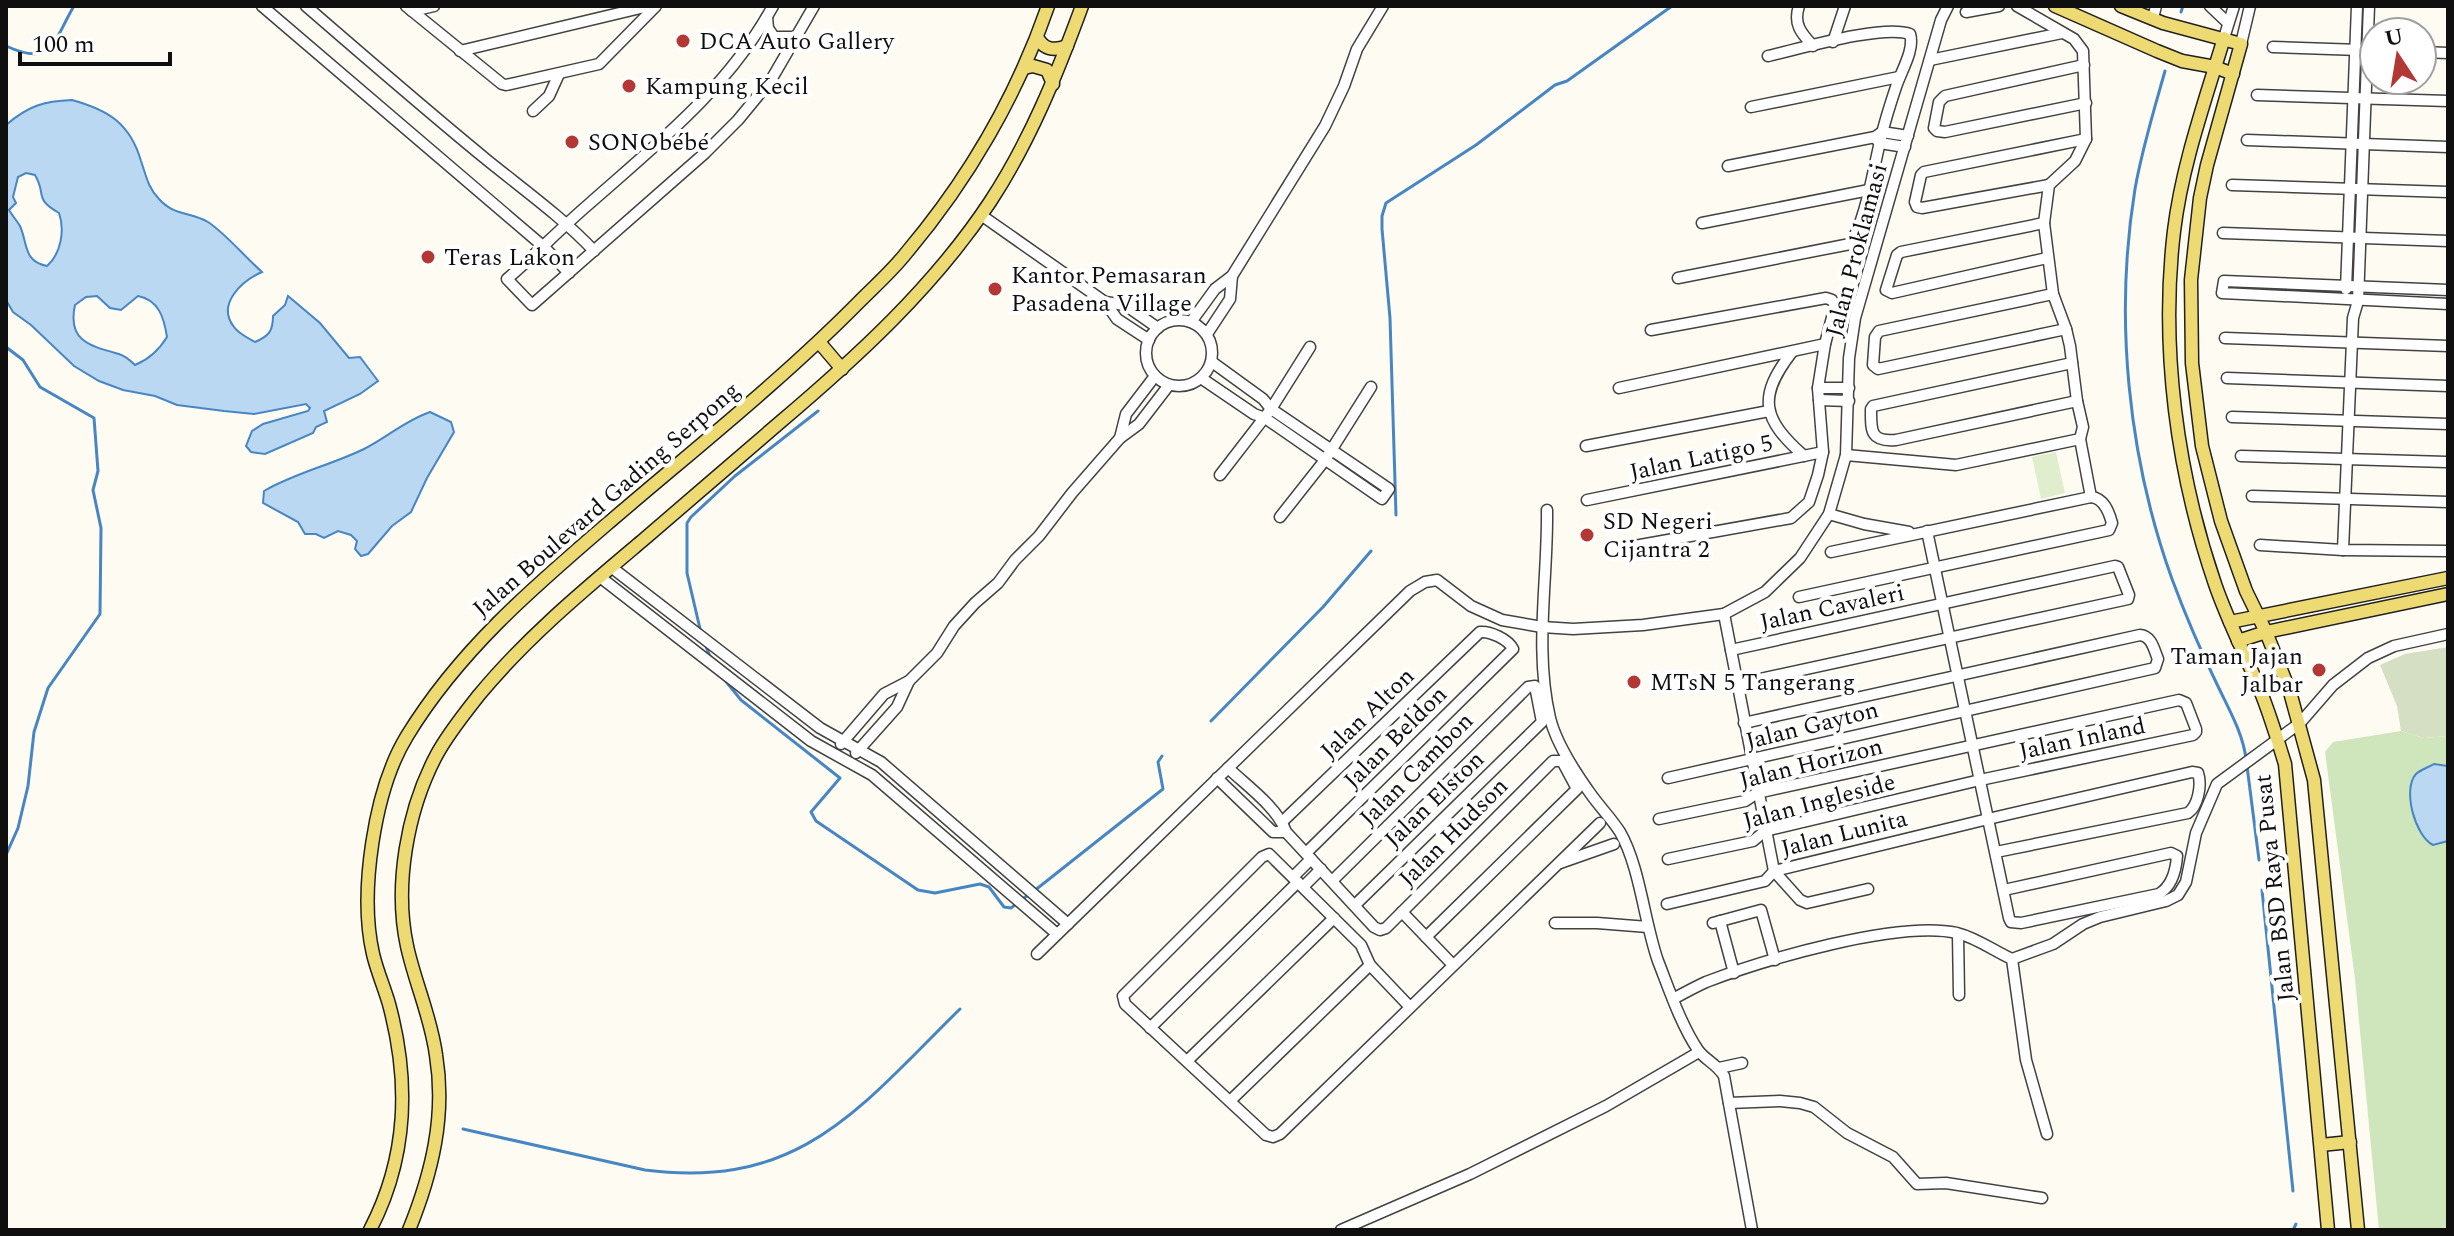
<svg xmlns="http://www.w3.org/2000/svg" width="2454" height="1236" font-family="Spectral,serif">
	<rect width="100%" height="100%" fill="#fefcf2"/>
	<path fill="#cfe6bd" d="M2401,731L2424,738L2448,736V1230H2379L2355,979L2325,752L2333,742Z"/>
	<path fill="#d4dfc4" d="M2448,647V736L2424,738L2401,731L2397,706L2380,665L2405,654Z"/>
	<path fill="#e0eece" d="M2056,452L2065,493L2041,499L2032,457Z"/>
	<g fill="#bad8f1" stroke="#4786c2" stroke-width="2" fill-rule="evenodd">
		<path d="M72,100C108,110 130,123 141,161C146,175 148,188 159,199C174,216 191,212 208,222C225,233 246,258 262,272C242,281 216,304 234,327C239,334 248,338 255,342C269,336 273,331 273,316L285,305L288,296L320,323L349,358L360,357L378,381L360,394L324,411L327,422L316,427L313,433L265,454L251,452L246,446L252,431L263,424L308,411L310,408L306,404L254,414L224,411L177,405L155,396L123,390L99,381L74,366L31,325L13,312L6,300V125C28,106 44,101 72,100ZM26,173L35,175C47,195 33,198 59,213C65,230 61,254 47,266C23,261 28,244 20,226C17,221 12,215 9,210L16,203L13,197L18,177ZM97,296L110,308L121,310L138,296C159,300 164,318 167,337C159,350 150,359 135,365C131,361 125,356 119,354C90,346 67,341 75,305L86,297Z"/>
		<path d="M430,412L451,422L454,432L427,478L411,512L392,526L368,554L361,556L355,549L357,541L351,535L338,531L324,538L316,534H305L298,522L263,503L264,491C295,473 331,465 364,449C386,438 406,420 430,412Z"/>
		<path d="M2434,764L2448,766V841L2433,845C2415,836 2402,789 2416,774C2420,770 2429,767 2434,764Z"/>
	</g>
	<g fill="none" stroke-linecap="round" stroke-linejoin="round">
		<g stroke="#4786c2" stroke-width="3">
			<path d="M2181,12L2183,6"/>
			<path d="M6,46C54,68 53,41 74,6"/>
			<path d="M2165,71C2154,110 2142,149 2135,189C2114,317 2128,457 2172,579C2185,614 2199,647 2215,680C2226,704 2243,732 2246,759"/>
			<path d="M6,347L23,360L40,387L94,418L98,471L93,490L101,528L100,614L48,688L34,732L28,786L18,828L6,855"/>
			<path d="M1396,515L1390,318L1382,229V216L1386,203L1476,145L1555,85L1567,81L1672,6"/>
			<path d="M701,633L687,573V523L691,517L735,476L818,411"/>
			<path d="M705,644L711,659"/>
			<path d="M724,679L741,700L840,778L811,812L816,821L918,890L935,893L980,884L989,887L1004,907L1011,908L1028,895"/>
			<path d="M1211,721L1323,607L1371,551"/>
			<path d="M2247,766L2259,860"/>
			<path d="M2262,890L2293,1191"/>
			<path d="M1034,891L1163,789L1158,762L1162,756"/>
			<path d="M463,1129L645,1170C801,1190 859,1108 960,1009"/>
			<path d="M2293,1230L2296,1224"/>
		</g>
		<defs>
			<g id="minor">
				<path d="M262,6L544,247L569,273"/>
				<path d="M306,6C366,58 426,110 487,160C524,190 562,217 594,251"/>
				<path d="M406,6L502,84L506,85L599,64L656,6"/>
				<path d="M773,6C728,88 658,143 589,204C561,228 535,255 507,279L532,305L705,153L738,120L771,80L814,6"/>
				<path d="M1799,6C1793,24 1801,33 1813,46"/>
				<path d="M2017,6L2074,39L2083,51L2086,139L2075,161L2049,185L2044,223L2053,294L2066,329L2070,346L2077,401L2083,427L2080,439L2091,497"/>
				<path d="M2210,6L2228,23"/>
				<path d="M412,11L434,6"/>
				<path d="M1966,12L1999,6"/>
				<path d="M767,17L768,28L774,37H798"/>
				<path d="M2153,18L2156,6"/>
				<path d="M2224,38L2234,6"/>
				<path d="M1833,42L1845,6"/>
				<path d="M2241,44L2250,6"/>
				<path d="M2273,47L2360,50"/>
				<path d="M460,51L649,6"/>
				<path d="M2422,52L2448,53"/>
				<path d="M1930,60L2062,33"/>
				<path d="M2084,65L1945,96L1939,102L1934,128L1937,131L1945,132L2086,103"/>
				<path d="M2257,95L2448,101"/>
				<path d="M1751,107L1899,77"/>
				<path d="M533,111L549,96L559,74"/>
				<path d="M1876,139L1880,143L1905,147"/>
				<path d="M2247,140L2448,147"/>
				<path d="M1728,166L1875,137L1882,132L1908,136"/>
				<path d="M2049,185L1922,208L1917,207L1915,202L1921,175L1924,172L2086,139"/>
				<path d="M2232,185L2448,192"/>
				<path d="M981,215L1105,302L1117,319L1149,340"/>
				<path d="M1702,223L1869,190"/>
				<path d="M2044,223L1901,252L1897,255L1886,290L1892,293L2047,258"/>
				<path d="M2223,233L2448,241"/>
				<path d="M1678,278L1850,244C1866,220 1873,170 1880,142C1884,123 1890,105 1896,87C1901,71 1915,50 1910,34C1883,24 1799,49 1768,56"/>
				<path d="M2346,289L2357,6"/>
				<path d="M2448,290L2224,281L2222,293L2448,304"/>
				<path d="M2053,294L1879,331L1875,337L1873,365L1878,369L2066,329"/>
				<path d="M1105,302L1125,305L1158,328"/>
				<circle cx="1179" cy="353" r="33"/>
				<path d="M1191,322L1215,289L1232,276L1325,126L1344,86L1357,49L1383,6"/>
				<path d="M1207,334L1230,299L1232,276"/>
				<path d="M2225,338L2448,346"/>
				<path d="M1792,352C1757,397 1762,419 1804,456"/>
				<path d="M2072,363L1873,406L1871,409C1871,431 1870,442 1896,440L2077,401"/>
				<path d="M1201,378L1254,414L1265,418L1382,499L1389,489L1271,409L1263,399L1212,362"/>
				<path d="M2227,378L2448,386"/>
				<path d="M1619,388L1825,344"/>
				<path d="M1818,388H1849"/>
				<path d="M1819,400L1849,401"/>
				<path d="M2232,417L2448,424"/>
				<path d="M1120,438L1126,414L1155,376"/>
				<path d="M1586,446L1769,411"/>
				<path d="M1846,455L1956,465L2080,439"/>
				<path d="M2241,456L2446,462"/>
				<path d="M1220,475L1271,409L1310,347"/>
				<path d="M2252,496L2448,502"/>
				<path d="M1587,500L1823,452"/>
				<path d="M1547,510C1548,580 1534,649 1550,718C1556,743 1575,772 1590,793C1599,806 1611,818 1620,832C1640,867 1644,921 1658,961C1669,989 1681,1025 1698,1050C1705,1060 1717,1064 1724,1076L1752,1230"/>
				<path d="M1829,514L1864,524L1909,532"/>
				<path d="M1280,517L1325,460L1371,387"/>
				<path d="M1927,531L2009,918L2011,922L2021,923L2159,894C2172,886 2176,870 2177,856L2171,853L2004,890"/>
				<path d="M2260,545L2343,550L2448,551"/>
				<path d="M1629,547L1791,518L1809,502L1818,475L1823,452L1818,388L1825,344L1835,306L1832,300L1826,298L1651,330"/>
				<path d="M2343,550L2353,318L2358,301L2369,6"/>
				<path d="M1831,552L2091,497"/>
				<path d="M611,567L820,728L881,762L1068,924"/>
				<path d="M600,577L811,741L872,775L1057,934"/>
				<path d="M1799,597L2109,530L2112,523C2109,512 2104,498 2091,497"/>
				<path d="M1724,614L1774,871L1800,900L1807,903L1868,889"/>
				<path d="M1731,650L2115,566L2118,567L2129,595L2128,599L1737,684"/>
				<path d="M841,744L884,694L909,681L937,653L954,626L975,603L998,583L1015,560L1039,536L1072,493L1120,438L1139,424L1169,385"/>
				<path d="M856,753L897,707L909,681"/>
				<path d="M1228,768C1247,786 1277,807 1286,832L1374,927L1380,930L1386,928L1553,761H1562L1577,789L1426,937"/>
				<path d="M1217,778L1273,832H1286"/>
				<path d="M1668,778L2155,668L2158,659C2154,650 2152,636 2140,635L1744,723"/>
				<path d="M1659,819L1745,801L1757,793L2179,700L2186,703L2196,729V732L2193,735L1980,780L1765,831L1753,841L1668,859"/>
				<path d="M1282,822L1480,632C1490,631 1508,639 1513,649L1306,853"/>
				<path d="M1560,863L1614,844"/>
				<path d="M1293,877L1311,859"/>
				<path d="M1332,881L1528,687L1535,686L1542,722L1355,905"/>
				<path d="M1303,887L1321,869"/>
				<path d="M1667,904L1765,881L1774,871L1988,819L2192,772L2198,773C2202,785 2198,806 2188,813L1996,852"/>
				<path d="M1402,912L1453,965"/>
				<path d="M1720,921L1734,973"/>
				<path d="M1555,923H1597L1648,927"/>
				<path d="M1713,923L1761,910L1775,960"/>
				<path d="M1958,934L1959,995"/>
				<path d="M1037,954L1410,591L1425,582L1437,580L1471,606L1502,620L1542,627L1573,629L1643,625L1724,614L1765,592L1800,558L1829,514L1846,455L1849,358L1855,318L1941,20L1948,6"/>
				<path d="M2012,959L2026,1060L2047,1134"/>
				<path d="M1673,999C1684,993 1695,987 1706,982C1763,960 1898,920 1957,933C1977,938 1994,951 2012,959L2053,944L2083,924L2100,917L2166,901L2178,895L2186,882L2196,833L2217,784L2300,723L2333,685L2368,658L2394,646L2448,634"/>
				<path d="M1409,1006L1370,965L1361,945L1269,854L1262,857L1123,996L1125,1004L1266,1135L1273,1137L1280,1134L1600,823"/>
				<path d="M1150,1028L1298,882"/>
				<path d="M1187,1061L1334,918"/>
				<path d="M1719,1068L1742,1063"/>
				<path d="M1231,1100L1370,965"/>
				<path d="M1729,1103L1780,1101L1800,1103L1814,1107L1847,1133L1893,1157L1917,1184L1946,1183L2042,1198"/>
				<path d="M1341,1230L1470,1174L1606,1106L1699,1052"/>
			</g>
			<g id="major">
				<path d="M2055,6L2157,51L2182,61L2215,67L2233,74"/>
				<path d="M2121,6L2163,23L2241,44L2207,165L2200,198L2191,280L2192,363L2202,446L2221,521L2246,591L2266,632L2290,692L2314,780L2358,1230"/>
				<path d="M1037,37C1044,50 1054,51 1067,46"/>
				<path d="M2224,38C2205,101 2182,165 2174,231C2160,348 2177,473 2215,584C2228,622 2247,658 2262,695C2271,718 2278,741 2285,764L2328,1230"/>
				<path d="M1024,68L1033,66L1047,70L1053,84"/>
				<path d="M819,342L842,369"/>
				<path d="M2230,622L2448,578"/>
				<path d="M2238,641L2266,632L2448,594"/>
				<path d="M2321,1145L2350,1142"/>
				<path d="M370,1230C408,1157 410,1082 389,1004C384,987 377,971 373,954C359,893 374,790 407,736C460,649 536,585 613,519C696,448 783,379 860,301C876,285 893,270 907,252C968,180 1017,95 1048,6"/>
				<path d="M409,1230C432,1173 446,1116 436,1055C431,1017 415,983 407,946C394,886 407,811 436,756C447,735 464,714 479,695C527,637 584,590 642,541C687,502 733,463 778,424C856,358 933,288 990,202C1030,141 1057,74 1082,6"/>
			</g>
		</defs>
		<use href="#minor" stroke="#424242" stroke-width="13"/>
		<use href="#major" stroke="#202020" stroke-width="15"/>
		<use href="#minor" stroke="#fff" stroke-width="10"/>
		<use href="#major" stroke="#edda73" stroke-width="12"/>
	</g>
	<g fill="#b33732" stroke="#fff" stroke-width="3">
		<circle cx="683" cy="41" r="8"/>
		<circle cx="629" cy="86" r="8"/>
		<circle cx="572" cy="142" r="8"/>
		<circle cx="428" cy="257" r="8"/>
		<circle cx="995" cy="289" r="8"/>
		<circle cx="1587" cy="535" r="8"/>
		<circle cx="2319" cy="670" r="8"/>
		<circle cx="1634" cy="682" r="8"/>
	</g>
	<g text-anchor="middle" stroke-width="8" stroke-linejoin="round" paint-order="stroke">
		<g font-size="24" fill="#0f0f0f" stroke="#fff" text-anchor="start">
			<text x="699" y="49">DCA Auto Gallery</text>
			<text x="645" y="94">Kampung Kecil</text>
			<text x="588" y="150">SONObébé</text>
			<text x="444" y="265">Teras Lakon</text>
			<text x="1011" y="283">Kantor Pemasaran<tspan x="1011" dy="28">Pasadena Village</tspan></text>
			<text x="1603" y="529">SD Negeri<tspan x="1603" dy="28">Cijantra 2</tspan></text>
			<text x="2303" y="664" text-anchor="end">Taman Jajan<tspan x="2303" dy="28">Jalbar</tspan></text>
			<text x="1650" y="690">MTsN 5 Tangerang</text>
		</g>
		<g font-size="24" fill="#0f0f0f" stroke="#fff">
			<text transform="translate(1856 250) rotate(-75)" y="8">Jalan Proklamasi</text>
			<text transform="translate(1701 457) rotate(-12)" y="8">Jalan Latigo 5</text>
			<text transform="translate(606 499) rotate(-41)" y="8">Jalan Boulevard Gading Serpong</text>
			<text transform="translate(1832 607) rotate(-12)" y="8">Jalan Cavaleri</text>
			<text transform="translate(1367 713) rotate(-44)" y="8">Jalan Alton</text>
			<text transform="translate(1812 725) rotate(-14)" y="8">Jalan Gayton</text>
			<text transform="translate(1395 737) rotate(-45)" y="8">Jalan Beldon</text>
			<text transform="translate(2082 738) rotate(-12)" y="8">Jalan Inland</text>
			<text transform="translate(1811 763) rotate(-14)" y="8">Jalan Horizon</text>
			<text transform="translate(1416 769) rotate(-45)" y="8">Jalan Cambon</text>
			<text transform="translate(1434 799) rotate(-44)" y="8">Jalan Elston</text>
			<text transform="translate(1819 801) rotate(-15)" y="8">Jalan Ingleside</text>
			<text transform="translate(1453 832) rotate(-45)" y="8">Jalan Hudson</text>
			<text transform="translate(1844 833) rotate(-14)" y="8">Jalan Lunita</text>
			<text transform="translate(2274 888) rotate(-96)" y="8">Jalan BSD Raya Pusat</text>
		</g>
	</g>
	<rect width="2454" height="1236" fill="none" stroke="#0f0f0f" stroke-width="16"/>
	<g transform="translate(2398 56) rotate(348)"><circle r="38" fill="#ffffff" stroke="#9f9f9f" stroke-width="2"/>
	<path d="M0-6L14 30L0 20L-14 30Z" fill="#b33732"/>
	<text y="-12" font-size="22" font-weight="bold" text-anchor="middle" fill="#0f0f0f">U</text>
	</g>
	<path d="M20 52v12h150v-12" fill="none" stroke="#0f0f0f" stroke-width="4"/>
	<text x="32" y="52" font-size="24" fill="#0f0f0f" stroke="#ffffff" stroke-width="6" paint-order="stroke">100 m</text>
</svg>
